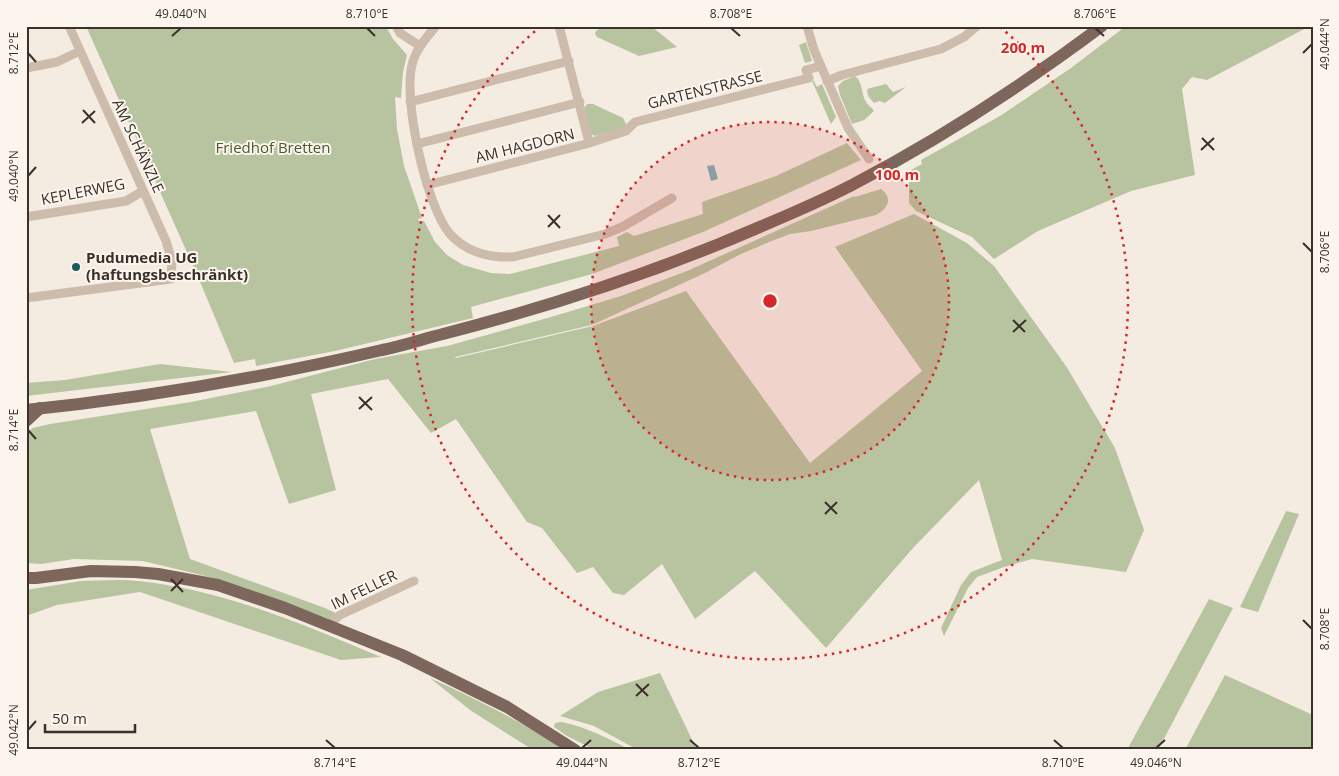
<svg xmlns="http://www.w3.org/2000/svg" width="1339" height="776" font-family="'Open Sans',sans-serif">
	<rect width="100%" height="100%" fill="#f4ebe1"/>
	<g fill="#b8c4a0">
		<path d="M86,26H386L393,39L407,55L403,72L401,98L395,97L397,129L404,166L422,218L418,219L419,221H424L435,242L447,255L463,265L491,273L510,274L619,246L617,237L627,232L634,236L703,214L702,202L776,176L847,143L861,160L703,232L592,274L471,307L473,318L335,351L256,366L255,359L234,363L198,277Z"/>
		<path d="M604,26H651L677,47L639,56L597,37L595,34L596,31Z"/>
		<path d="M1126,26H1310L1207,80L1192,77L1182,89L1195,175L1131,191L1038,231L994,259L972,237L916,211L909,203V171L922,164L921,160L1000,116L1071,68Z"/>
		<path d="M806,42L812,61L805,63L799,45Z"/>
		<path d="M855,76C863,82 861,94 866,102C868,106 872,107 874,111L864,120L852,124L840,95L838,86L843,81Z"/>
		<path d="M813,80L817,87L822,84L836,117L831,124L812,81Z"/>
		<path d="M886,84L893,92L906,87L885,103L879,101L874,103L868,96L867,89Z"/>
		<path d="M587,104H593L623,118L626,124L623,129L595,136L591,134L584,109Z"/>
		<path d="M881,189C894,199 887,209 876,215L811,231L790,234L769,242L741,254L705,273L592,325L455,357L456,358L593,326L686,291L810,463L922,371L835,247L914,214L967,243L994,266L1066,366L1115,448L1144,530L1126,572L1032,559L1004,567L977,577L968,588L944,636L941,628L961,585L971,572L1002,560L979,480L913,548L826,648L755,571L695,619L662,564L624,595L613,593L593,567L577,573L542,528L527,522L456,419L431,433L388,379L311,394L336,490L289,504L256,411L150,429L190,559L325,608L340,615L332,620L222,580L143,561L74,559L41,564L26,563V433L33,428L50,424L191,402L271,386L375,359L447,346L551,317L621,296L687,271L854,196L855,197Z"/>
		<path d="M160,364L232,372L26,396V383L65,380Z"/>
		<path d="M1286,511L1299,514L1258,612L1240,607Z"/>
		<path d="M81,581C99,581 119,579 138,581C224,590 302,624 381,657L341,660L140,592L57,605L26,616V590Z"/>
		<path d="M1209,599L1233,608L1158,750H1127Z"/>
		<path d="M660,673L697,750H638L594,726L560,716L598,692Z"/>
		<path d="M1225,675L1313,715V750H1185Z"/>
		<path d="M430,678C476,699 521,721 564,750H533L470,710Z"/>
		<path d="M562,722C586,727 608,738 630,750H595L567,736L554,727L555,723Z"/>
	</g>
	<path fill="#7fb0b2" d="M714,165L718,179L711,181L707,166Z"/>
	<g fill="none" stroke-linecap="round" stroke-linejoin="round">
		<g stroke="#cdbbac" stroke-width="9">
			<path d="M396,26L400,33L420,46"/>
			<path d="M436,26C427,37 415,50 412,65C403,100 426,206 450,234C466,252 490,258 513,257L605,234L622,227L672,198"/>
			<path d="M559,26L589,142"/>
			<path d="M807,26L814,50L848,128L869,159"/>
			<path d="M26,68L57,62L80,51"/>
			<path d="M827,81L842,75L941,49L964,37L977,26"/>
			<path d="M410,102L569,61"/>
			<path d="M417,144L580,102"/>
			<path d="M427,185L586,144L626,131L635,122L809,78L806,70L821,66"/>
			<path d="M26,217L126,201L143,191"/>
			<path d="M26,298L171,279L172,261L166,241L69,26"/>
			<path d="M328,625L340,615L414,581"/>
		</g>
		<g stroke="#7d675c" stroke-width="12">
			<path d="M26,410C146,398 265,377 382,350C402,346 423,339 443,334C552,306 659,271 762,226C793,213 823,200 852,185C940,139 1023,85 1102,26"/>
			<path d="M26,421L40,408"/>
			<path d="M26,578H36L91,571L135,572L158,574L218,585L285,608L402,655L507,707L575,750"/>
		</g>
	</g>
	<path fill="none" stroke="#3b302b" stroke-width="2" d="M367,28L375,36M731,28L740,36M1095,28L1104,36M172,36L181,28M28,53L36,62M1303,53L1312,44M83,110L95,123M82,123L95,111M1202,138L1214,150M1201,150L1214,138M28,176L36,167M548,215L560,228M548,227L560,215M1303,243L1312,252M1013,320L1025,332M1013,332L1026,320M359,397L372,410M359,409L372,397M28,430L36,439M825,502L837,514M825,514L837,502M171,579L183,592M171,591L183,579M1303,620L1312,629M636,684L648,696M636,696L649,684M28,730L36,721M326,740L335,748M690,740L699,748M1054,740L1063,748M582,748L591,740M1156,748L1165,740"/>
	<circle cx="770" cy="301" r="179" fill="#d62828" fill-opacity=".12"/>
	<g fill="none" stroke="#d62828" stroke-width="2.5" stroke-dasharray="2.5 5">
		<circle cx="770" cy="301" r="179"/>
		<path d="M1000 27A358 358 0 1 1 540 27"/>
	</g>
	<circle fill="#1f5a5e" stroke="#fbf5ee" stroke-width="2" cx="76" cy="267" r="5"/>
	<g text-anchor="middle" stroke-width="4" stroke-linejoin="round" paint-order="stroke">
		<g font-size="15" fill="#3b302b" stroke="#fbf5ee">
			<text transform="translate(705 90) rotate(-14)" y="5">GARTENSTRASSE</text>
			<text transform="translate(138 146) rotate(65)" y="5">AM SCHÄNZLE</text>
			<text transform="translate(525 146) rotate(-14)" y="5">AM HAGDORN</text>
			<text transform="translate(83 192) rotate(-11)" y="5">KEPLERWEG</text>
			<text transform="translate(364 590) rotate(-26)" y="5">IM FELLER</text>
		</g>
		<g font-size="15" fill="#4a5a2e" stroke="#fbf5ee">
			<text x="273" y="153">Friedhof Bretten</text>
		</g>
		<g font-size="15" font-weight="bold" fill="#3b302b" stroke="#fbf5ee" text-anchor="start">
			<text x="86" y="263">Pudumedia UG<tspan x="86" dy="17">(haftungsbeschränkt)</tspan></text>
		</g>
	</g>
	<circle cx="770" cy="301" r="8" fill="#d62828" stroke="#fbf5ee" stroke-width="2.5"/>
	<g font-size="15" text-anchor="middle" font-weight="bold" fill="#d62828" stroke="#fbf5ee" stroke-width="4" stroke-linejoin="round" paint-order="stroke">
		<text x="1023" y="53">200 m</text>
		<text x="897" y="180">100 m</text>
	</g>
	<rect width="1339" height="776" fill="none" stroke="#fbf5ee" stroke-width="55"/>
	<path d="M45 724v8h90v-8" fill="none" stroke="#3b302b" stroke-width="2.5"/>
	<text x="52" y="724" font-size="15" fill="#3b302b" stroke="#fbf5ee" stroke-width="4" paint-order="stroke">50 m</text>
	<rect x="28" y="28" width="1284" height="720" fill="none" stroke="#3b302b" stroke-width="2"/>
	<g font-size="12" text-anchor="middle" fill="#3b302b">
		<text x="181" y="18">49.040°N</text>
		<text x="367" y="18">8.710°E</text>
		<text x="731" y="18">8.708°E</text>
		<text x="1095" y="18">8.706°E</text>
		<text transform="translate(1325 44) rotate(-90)" y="4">49.044°N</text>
		<text transform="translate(14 53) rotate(-90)" y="4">8.712°E</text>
		<text transform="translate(14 176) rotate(-90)" y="4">49.040°N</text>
		<text transform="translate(1325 252) rotate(-90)" y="4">8.706°E</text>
		<text transform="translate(14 430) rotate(-90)" y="4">8.714°E</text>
		<text transform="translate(1325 629) rotate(-90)" y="4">8.708°E</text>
		<text transform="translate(14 730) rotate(-90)" y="4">49.042°N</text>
		<text x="335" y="767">8.714°E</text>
		<text x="582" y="767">49.044°N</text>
		<text x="699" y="767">8.712°E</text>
		<text x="1063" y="767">8.710°E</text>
		<text x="1156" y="767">49.046°N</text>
	</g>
</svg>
